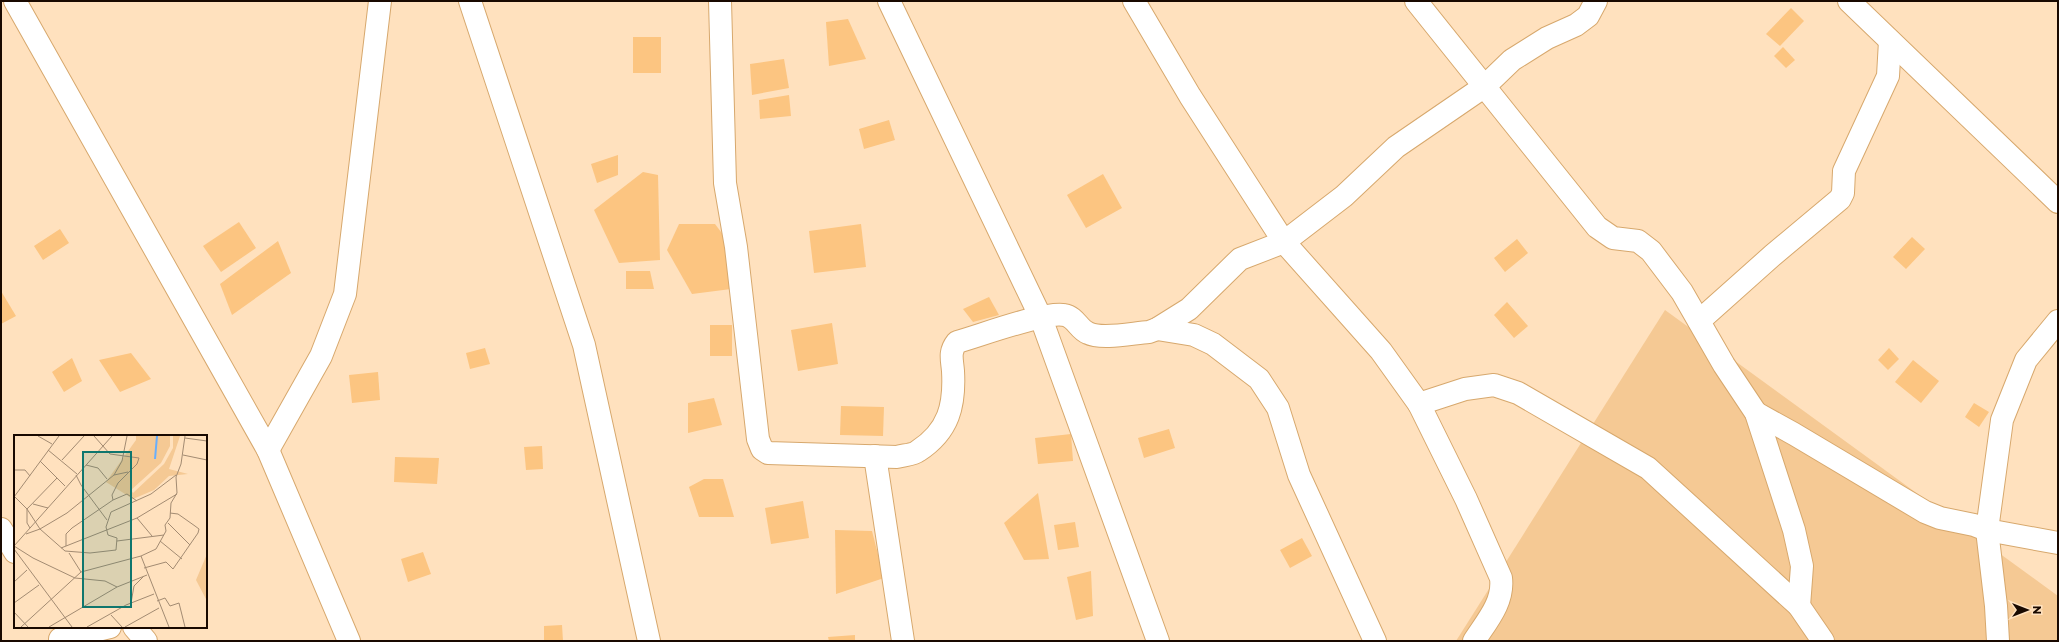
<svg xmlns="http://www.w3.org/2000/svg" width="2059" height="642" font-family="Montserrat,sans-serif">
	<rect width="100%" height="100%" fill="#ffe1be"/>
	<path fill="#f5c994" d="M1665,310L2058,596V641H1456Z"/>
	<g fill="#fcc581">
		<path d="M1791,8L1804,21L1780,46L1766,34Z"/>
		<path d="M848,19L866,59L829,66L826,22Z"/>
		<rect x="633" y="37" width="28" height="36"/>
		<path d="M1783,47L1795,60L1786,68L1774,56Z"/>
		<path d="M784,59L789,88L752,95L750,64Z"/>
		<path d="M789,95L791,116L760,119L759,100Z"/>
		<path d="M889,120L895,140L864,149L859,129Z"/>
		<path d="M618,155V175L597,183L591,164Z"/>
		<path d="M643,172L658,175L660,260L619,263L594,210Z"/>
		<path d="M1103,174L1122,208L1086,228L1067,195Z"/>
		<path d="M239,222L256,248L221,272L203,246Z"/>
		<path d="M679,224H715L727,240L731,289L692,294L667,250Z"/>
		<path d="M861,224L866,267L814,273L809,231Z"/>
		<path d="M60,229L69,243L43,260L34,246Z"/>
		<path d="M1912,237L1925,249L1906,269L1893,257Z"/>
		<path d="M1517,239L1528,253L1505,272L1494,258Z"/>
		<path d="M278,241L291,273L232,315L220,284Z"/>
		<path d="M626,271H650L654,289H626Z"/>
		<path d="M1,291L16,316L1,324Z"/>
		<path d="M989,297L999,315L973,322L963,309Z"/>
		<path d="M1507,302L1528,326L1514,338L1494,315Z"/>
		<path d="M832,323L838,364L798,371L791,330Z"/>
		<rect x="710" y="325" width="22" height="31"/>
		<path d="M485,348L490,364L470,369L466,353Z"/>
		<path d="M1889,348L1899,359L1888,370L1878,360Z"/>
		<path d="M131,353L151,379L120,392L99,360Z"/>
		<path d="M72,358L82,381L64,392L52,372Z"/>
		<path d="M1913,360L1939,381L1921,403L1895,382Z"/>
		<path d="M378,372L380,400L352,403L349,375Z"/>
		<path d="M714,398L722,425L688,433V403Z"/>
		<path d="M1974,403L1989,412L1979,427L1965,417Z"/>
		<path d="M841,406L884,407L883,436L840,435Z"/>
		<path d="M1169,429L1175,448L1144,458L1138,438Z"/>
		<path d="M1071,434L1073,461L1038,464L1035,438Z"/>
		<path d="M542,446L543,469L526,470L524,447Z"/>
		<path d="M395,457L439,458L437,484L394,482Z"/>
		<path d="M704,479H723L734,517H699L689,487Z"/>
		<path d="M1038,493L1049,559L1024,560L1004,523Z"/>
		<path d="M803,501L809,538L771,544L765,508Z"/>
		<path d="M1075,522L1079,547L1058,550L1054,525Z"/>
		<path d="M835,530L872,531L884,578L836,594Z"/>
		<path d="M1302,538L1312,556L1290,568L1280,550Z"/>
		<path d="M423,552L431,574L408,582L401,559Z"/>
		<path d="M1091,571L1093,616L1076,620L1067,577Z"/>
		<path d="M562,625L563,641H544V626Z"/>
		<path d="M855,635V641H829L828,637Z"/>
	</g>
	<g fill="none" stroke-linecap="round" stroke-linejoin="round">
		<defs>
			<g id="minor">
				<path d="M15,1L268,450L349,641"/>
				<path d="M470,1L584,345L649,641"/>
				<path d="M720,1L725,183L736,247L758,439L762,449L768,453L897,457C904,455 913,455 918,451C949,431 955,405 953,371C952,359 949,352 957,342C979,336 1046,311 1064,315C1076,317 1078,329 1088,333C1102,340 1133,333 1149,332L1157,329L1189,309L1240,259L1284,242L1344,196L1396,147L1485,86L1512,60L1547,38L1576,25L1588,16L1596,1"/>
				<path d="M889,1L1041,318L1158,641"/>
				<path d="M1134,1L1190,96L1284,242L1381,351L1419,404L1466,499L1501,578C1504,602 1487,621 1474,641"/>
				<path d="M1416,1L1597,227L1613,238L1638,241L1651,251L1682,292L1724,365L1756,413L1794,530L1802,566L1799,606"/>
				<path d="M1849,1L2058,202"/>
				<path d="M1699,321L1773,255L1840,199L1843,193L1844,171L1888,76L1890,41"/>
				<path d="M1157,329L1194,335L1213,344L1259,379L1278,408L1299,475L1375,641"/>
				<path d="M1419,404L1465,389L1494,385L1518,393L1648,468L1799,606L1823,641"/>
				<path d="M1756,413L1794,434L1925,512L1940,518L1974,525L1987,530L2058,543"/>
				<path d="M268,450L321,356L345,294L380,1"/>
				<path d="M875,456L903,641"/>
				<path d="M1,529L15,552"/>
				<path d="M134,627L146,641"/>
				<path d="M60,639L110,627"/>
				<path d="M1998,641L1996,606L1987,530L2002,420L2026,360L2058,321"/>
			</g>
		</defs>
		<use href="#minor" stroke="#d7a86d" stroke-width="24"/>
		<use href="#minor" stroke="#fff" stroke-width="22"/>
	</g>
	<g transform="translate(14 435)">
		<rect width="193" height="193" fill="#ffe1be"/>
		<path d="M122,1H156V11L147,28L117,55L119,58L150,29L159,13V1H166L155,34L174,39L155,41L140,55L119,64L92,47L122,5ZM193,119V166L182,145Z" fill="#f5c994"/>
		<path fill="none" stroke="#69affc" stroke-width="2" d="M141,24L143,1"/>
		<path fill="none" stroke="#a38b72" stroke-width="1" d="M24,1L38,9M80,1L96,19L125,23L123,29L104,48L98,60L99,65M171,3L193,6M34,15L63,39M169,20L193,25M48,25L70,1M26,26L51,51M72,30L84,33L93,44M0,35H11L16,41M62,40L67,50L93,85M100,40L108,26L113,1M0,61L13,74L26,94L51,116L76,118L102,115L103,103L94,100L92,92L97,77L137,59L162,40M0,62L45,1M19,69L34,73M123,83L138,101M154,88L176,110M16,93L13,88V74L43,43M12,99L26,94L53,78L100,40L114,37M103,106L150,100M146,106L168,124M0,111L98,1M0,111L19,123L61,143L91,146L103,152M52,111V99L58,93L99,65L113,59L123,66M47,113L123,83L163,59M0,114L58,192M55,118L67,137M127,121L155,192M130,133L152,127L159,134L184,98L185,94L181,91L164,79L156,78M0,147L13,135M143,166L151,163L156,171L165,168L171,192M0,168L25,150M117,168L120,151L130,141M0,177L14,192M97,180L108,192M7,192L67,137L127,121L142,114L152,96L151,90L156,83L157,68L163,58L162,42L167,29L171,1M35,192L103,152L133,140M73,192L112,170L140,159M111,192L145,173"/>
		<path fill="#0f766e" fill-opacity="0.15" stroke="#0f766e" stroke-width="2" d="M69,17H117V172H69Z"/>
		<rect width="193" height="193" fill="none" stroke="#190900" stroke-width="2"/>
	</g>
	<rect width="2059" height="642" fill="none" stroke="#190900" stroke-width="4"/>
	<g transform="translate(2027 610) rotate(90)" stroke="#ffe1be" stroke-width="3" paint-order="stroke">
	<path d="M0-3L7 15L0 10L-7 15Z" fill="#190900"/>
	<text y="-6" font-size="11" font-weight="bold" text-anchor="middle" fill="#190900">N</text>
	</g>
</svg>
